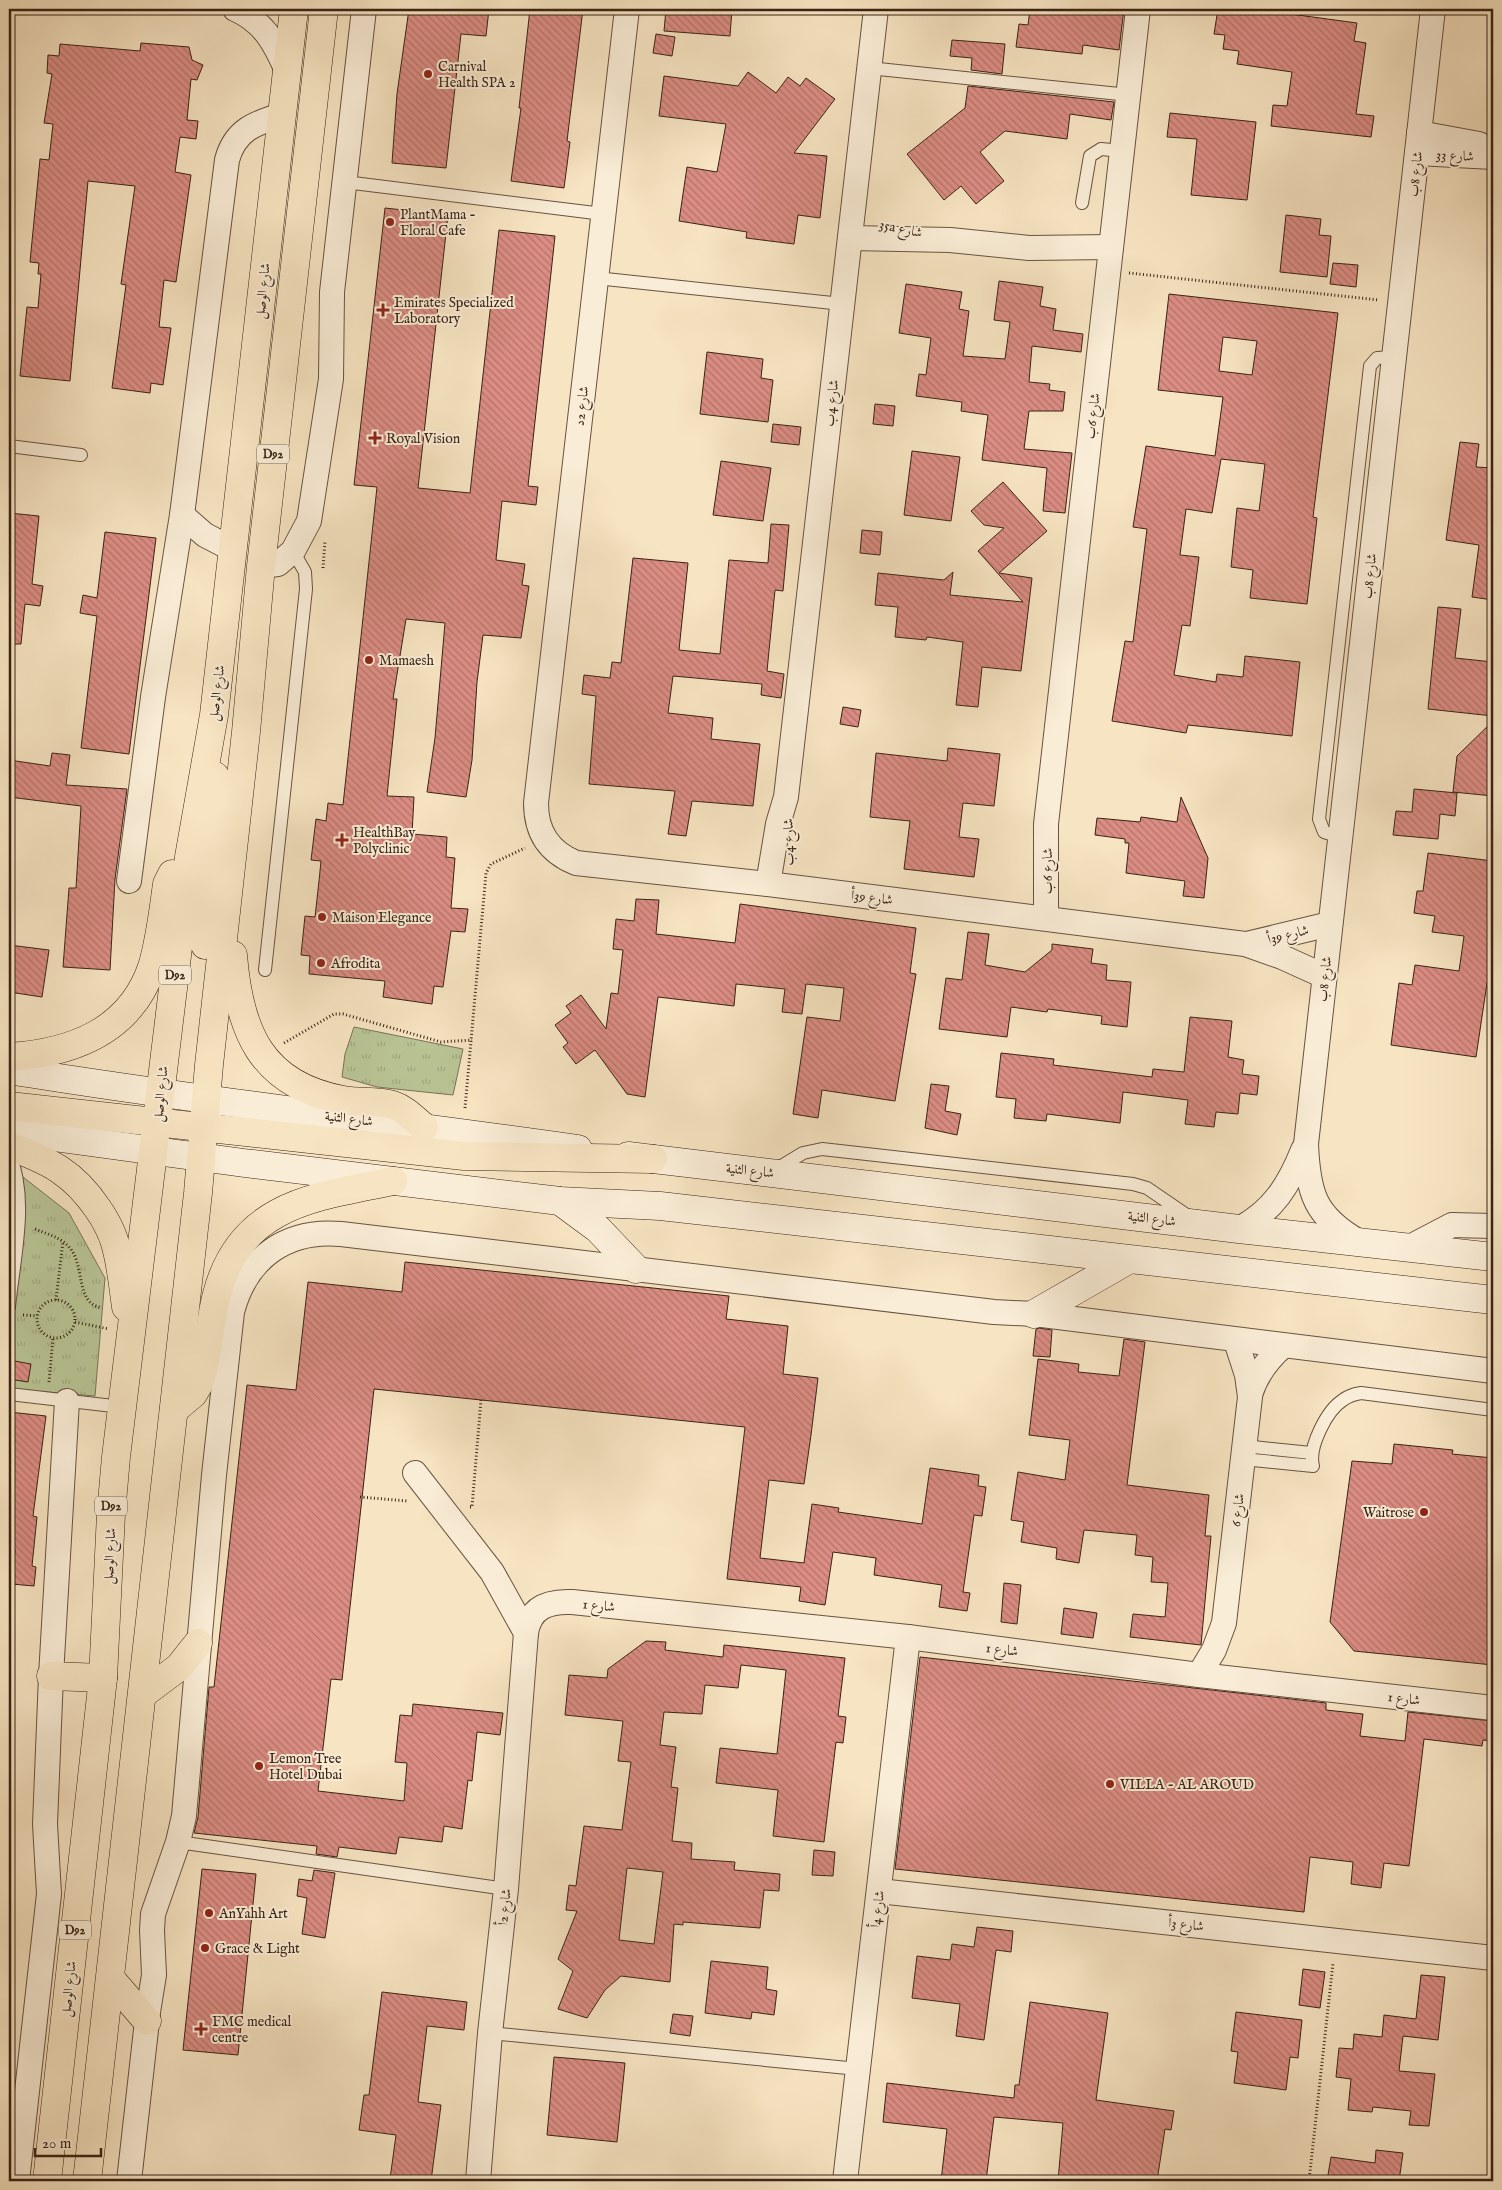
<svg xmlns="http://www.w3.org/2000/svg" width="1502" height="2190" font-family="'IM FELL English',Amiri,serif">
	<defs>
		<pattern id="grass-tufts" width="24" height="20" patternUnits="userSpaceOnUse" patternTransform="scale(1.25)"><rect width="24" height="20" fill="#b9c596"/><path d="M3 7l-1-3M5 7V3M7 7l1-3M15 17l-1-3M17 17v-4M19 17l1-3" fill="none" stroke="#a0a980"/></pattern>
		<pattern id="building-back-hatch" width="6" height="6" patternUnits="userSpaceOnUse" patternTransform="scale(1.25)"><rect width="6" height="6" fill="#dc8d84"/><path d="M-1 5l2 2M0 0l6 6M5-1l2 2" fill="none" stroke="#b3736b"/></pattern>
	</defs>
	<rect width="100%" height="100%" fill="#f7e4c2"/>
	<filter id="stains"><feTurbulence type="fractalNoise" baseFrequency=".004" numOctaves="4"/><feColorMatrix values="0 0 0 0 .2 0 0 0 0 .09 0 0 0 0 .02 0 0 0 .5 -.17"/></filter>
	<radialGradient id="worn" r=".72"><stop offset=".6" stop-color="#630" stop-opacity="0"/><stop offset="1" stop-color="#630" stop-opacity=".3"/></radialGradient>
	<g fill="url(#grass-tufts)" stroke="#797456">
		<path d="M354,1027L463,1049L453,1095L377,1087L342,1077L345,1054Z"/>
		<path d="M23,1177L69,1213L105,1278L95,1396L9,1389V1331Z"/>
	</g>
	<g fill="url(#building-back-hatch)" stroke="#392315" fill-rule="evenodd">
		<path d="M409,9H489L486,36L461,34L446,168L392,163L397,94Z"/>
		<path d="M530,9H583L567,141L570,142L564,188L511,181L521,108H519Z"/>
		<path d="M666,9H732L730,36L664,31Z"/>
		<path d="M1030,9H1124L1119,50L1083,45L1082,54L1016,47L1019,24L1028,25Z"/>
		<path d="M1218,9H1284L1283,13L1357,23L1354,41L1366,43L1356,114L1374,116L1371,137L1271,126L1273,105L1287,106L1292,72L1237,64L1239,51L1223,49L1225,35L1214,34Z"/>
		<path d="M656,34L675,37L672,56L653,53Z"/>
		<path d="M952,40L1005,44L1002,74L971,70L972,58L950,56Z"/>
		<path d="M141,43L189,47L192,60L203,65L197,80L191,79L187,120L198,121L196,139L180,137L175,172L191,175L176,282L164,280L159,327L171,328L163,385L151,383L150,393L112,388L126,285L121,284L135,186L88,181L70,381L20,376L27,307L38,308L41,274H38L39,263L30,262L40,159L49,160L53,124L44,123L52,74L47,73L48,55L59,56L60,44L140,51Z"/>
		<path d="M748,72L776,93L788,77L800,86L806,78L835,99L794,153L827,156L820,218L798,215L794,244L746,238L747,232L679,221L687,167L717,172L726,124L659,116L664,76L738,86Z"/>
		<path d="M968,86L1114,102L1111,120L1070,114L1067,139L1005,131L980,152L1004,181L976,204L961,186L944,200L907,154L965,108Z"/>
		<path d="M1170,113L1256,122L1247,200L1191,195L1197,139L1167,137Z"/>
		<path d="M385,208L448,215L418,488L470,493L499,230L555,236L528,486L538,487L536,505L502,501L496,560L525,564L522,585L529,586L521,638L483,635L477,682L472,760L466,797L427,792L435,738L445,623L406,619L393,699H397L387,796L414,797L412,834L447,837L446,857L455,858L451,908L468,909L465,932L451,931L443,987L434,986L432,1004L383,997L385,981L309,974L310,956L301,955L305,916L315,917L319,881L321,861L311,860L316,819L326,821L328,803L343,805L377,487L354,485Z"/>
		<path d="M1286,215L1321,219L1319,235L1331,236L1327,277L1280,272Z"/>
		<path d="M1333,263L1358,265L1356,287L1330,284Z"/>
		<path d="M999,281L1043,287L1040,306L1056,309L1053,330L1083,334L1081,352L1032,346L1029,382L1050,384L1049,390L1065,392L1063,411H1029L1024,449L1072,453L1065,513L1043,511L1047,468L982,460L988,415L961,411L962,402L916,396L919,374L926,375L931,338L899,333L906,284L962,292L959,309L969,311L963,356L1005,359L1010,322L994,320Z"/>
		<path d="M1169,294L1338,313L1313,517L1317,518L1307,604L1250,598L1253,570L1231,567L1237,508L1259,511L1265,464L1221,459L1212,513L1186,509L1180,555L1199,557L1190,626L1182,625L1174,675L1216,682L1217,674L1243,677L1245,656L1300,662L1292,736L1188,725L1186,733L1112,721L1125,641L1133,642L1147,529L1133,527L1146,446L1215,456L1223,397L1158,390ZM1223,337L1257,341L1252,375L1219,371Z"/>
		<path d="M707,352L763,359L761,378L773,380L768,422L700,414Z"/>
		<path d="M875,404L895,406L893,426L873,424Z"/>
		<path d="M773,424L801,427L799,445L771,442Z"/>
		<path d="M1460,442L1479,444L1476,467L1493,468V600L1472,597L1479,545L1446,540Z"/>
		<path d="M912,451L960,457L951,521L904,515Z"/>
		<path d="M721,461L771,468L763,521L713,515Z"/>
		<path d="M1003,482L1047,531L999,573L1032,578L1021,671L982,667L978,707L956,705L963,642L927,637L926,640L895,637L898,607L875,605L878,573L944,580L953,572L950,595L1023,602L978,551L1004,528L984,525L971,511Z"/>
		<path d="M9,513L39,516L32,584L43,586L40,606L25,604L21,644H9Z"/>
		<path d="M771,524L789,525L783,591L775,590L767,671L784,674L781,698L761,695L762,684L673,676L668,713L713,718L711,739L760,744L753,806L692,801L686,836L668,834L675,791L589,784L596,696L582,694L584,675L610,678L612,662L621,663L633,558L688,563L679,650L720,654L729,560L768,563Z"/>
		<path d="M862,530L882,532L880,555L860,553Z"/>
		<path d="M105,532L156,538L129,754L81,748L97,616L80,613L83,595L97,598Z"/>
		<path d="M1438,607L1461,609L1455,658L1493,662V716L1428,709Z"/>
		<path d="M843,707L861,710L858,727L840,724Z"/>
		<path d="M1493,721V796L1453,792L1457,756Z"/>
		<path d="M948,748L1000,754L994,806L963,803L959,837L979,839L974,877L904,869L910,821L870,817L876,753L947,761Z"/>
		<path d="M52,753L70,755L66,785L127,789L115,879L110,970L63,967L69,888H76L81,806L9,797V760L50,766Z"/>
		<path d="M1414,789L1457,793L1455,816L1440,814L1438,839L1393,835L1396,811L1412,812Z"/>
		<path d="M1181,797L1208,858L1204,898L1183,896L1185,881L1126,873L1129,843H1125V839L1095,835L1097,818L1140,822L1141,817L1177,822Z"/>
		<path d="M1428,853L1493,861V984L1487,983L1476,1057L1391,1045L1399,983L1412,985L1415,965L1459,971L1464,936L1432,932L1435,916L1414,913L1417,891H1423Z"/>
		<path d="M636,899L659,900L656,934L735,943L740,904L916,928L910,973L916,974L895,1101L822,1090L818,1118L793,1114L807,1017L840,1021L844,988L806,984L802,1014L782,1012L785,989L736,984L734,1006L658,997L645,1097L627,1094L595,1050L576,1064L563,1047L568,1043L555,1025L571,1013L566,1006L581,995L606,1029L611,993L618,994L623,950L613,949L616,919L634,921Z"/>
		<path d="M968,932L989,934L985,965L1025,972L1052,950V944L1093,949L1091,963L1107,965L1106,980L1131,982L1127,1027L1101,1024L1102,1016L1048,1009L1047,1012L1011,1007L1007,1037L939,1029L946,978L962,980Z"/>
		<path d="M9,945L49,950L42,997L9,992Z"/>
		<path d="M1190,1017L1232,1021L1228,1057L1244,1060L1242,1074L1259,1076L1257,1095L1240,1093L1238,1114L1216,1112L1214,1127L1185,1124L1188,1100L1123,1092L1120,1123L1047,1114L1046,1121L1014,1118L1016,1099L996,1097L1001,1053L1054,1059L1053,1065L1152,1077L1153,1069L1184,1072Z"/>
		<path d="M931,1084L949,1086L945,1111L961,1114L957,1135L925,1128Z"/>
		<path d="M405,1262L729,1296L726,1319L788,1326L783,1374L818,1378L811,1435L804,1484L769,1480L760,1558L804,1563L812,1504L839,1508L838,1512L922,1524L930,1468L979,1475L978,1486L986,1487L982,1516L974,1515L963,1592L970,1593L967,1611L939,1607L942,1585L874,1575L876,1558L833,1552L825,1605L799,1601L801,1587L727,1579L745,1427L374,1389L342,1680L331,1679L318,1791L404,1801L407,1763L395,1762L400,1715L412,1716L413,1704L503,1713L500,1735L477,1732L472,1781L468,1780L462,1829L444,1826L442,1842L399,1837L396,1854L339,1847L337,1857L316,1854L317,1846L194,1833L198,1817L209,1687H214L247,1385L296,1390L308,1282L402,1292Z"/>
		<path d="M1039,1328L1052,1330L1050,1357L1033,1356L1036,1329Z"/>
		<path d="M1124,1339L1145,1342L1127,1485L1209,1495L1205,1536H1211L1201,1645L1130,1637L1133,1614L1165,1617L1168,1583L1151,1582L1153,1557L1135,1555L1137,1535L1084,1530L1079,1563L1056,1559L1057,1548L1021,1542L1024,1522L1011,1520L1018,1472L1065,1480L1070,1440L1029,1435L1038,1359L1079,1364L1078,1372L1119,1376Z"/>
		<path d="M9,1360L31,1364L28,1382L9,1379Z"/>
		<path d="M9,1412L46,1416L33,1516L37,1517L32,1566L36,1567L34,1586L11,1584L15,1550L9,1549Z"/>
		<path d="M1394,1444L1453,1450L1452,1454L1493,1458V1665L1354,1651L1330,1622L1352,1461L1392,1464Z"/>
		<path d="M1004,1583L1021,1585L1017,1624L1001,1622Z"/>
		<path d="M1064,1608L1097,1613L1093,1638L1061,1634Z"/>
		<path d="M646,1641L666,1642L665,1650L723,1657L724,1645L845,1658L838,1716L846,1717L843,1743L836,1742L824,1842L773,1836L778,1790L716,1783L720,1748L777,1754L786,1670L741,1665L738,1688L705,1685L702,1714L664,1712L660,1745L676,1747L671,1787L678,1788L672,1841L692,1843L691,1859L735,1862L734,1870L780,1874L779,1891L764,1890L760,1928L683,1922V1925L674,1924L670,1982L621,1976L605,1990L587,2018L558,2009L573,1971L558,1959L577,1911L566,1910L569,1885L576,1886L584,1826L622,1830L631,1762L618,1761L623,1721L565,1715L569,1675L607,1678L608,1669ZM627,1868L663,1872L654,1944L619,1940Z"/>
		<path d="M920,1657L1326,1703V1710L1363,1714L1360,1736L1405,1741L1408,1712L1493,1721V1741L1483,1740L1482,1746L1424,1739L1409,1866L1384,1863L1381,1888L1351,1884L1353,1862L1310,1857L1304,1912L895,1869Z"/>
		<path d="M814,1850L835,1852L833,1876L812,1875Z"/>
		<path d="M202,1869L256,1874L238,2055L183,2050Z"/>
		<path d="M314,1870L335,1873L325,1938L302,1934L307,1898L297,1896L299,1879L312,1881Z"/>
		<path d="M977,1927L1013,1931L1011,1952L996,1950L984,2040L956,2036L960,2004L912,1998L917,1956L950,1960L952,1944L974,1947Z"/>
		<path d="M711,1961L768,1967L766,1989L777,1991L774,2015L752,2012L751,2019L705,2013Z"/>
		<path d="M1303,1969L1325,1972L1320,2008L1299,2005Z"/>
		<path d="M1421,1975L1445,1977L1438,2040L1403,2036L1399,2071L1435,2074L1429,2126L1409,2125L1411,2111L1373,2107L1372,2112L1348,2110L1351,2079L1336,2077L1339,2048L1353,2049L1354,2034L1382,2037L1384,2015L1416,2019Z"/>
		<path d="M382,1992L467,2002L464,2030L427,2026L418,2102L441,2105L431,2181L390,2179L396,2135L359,2130L364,2095H369Z"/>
		<path d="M1030,2002L1108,2013L1096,2100L1174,2111L1171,2130L1165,2129L1157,2181H1058L1063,2123L994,2117L986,2181H941L947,2129L883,2122L887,2083L1014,2098L1015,2085H1019Z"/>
		<path d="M1236,2012L1302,2020L1298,2058L1290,2057L1286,2090L1234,2083L1238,2052L1231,2051Z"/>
		<path d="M673,2014L693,2016L690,2036L670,2033Z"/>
		<path d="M554,2057L625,2063L617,2142L547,2135Z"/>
		<path d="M1376,2150L1403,2153L1399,2181H1327L1331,2157L1375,2163Z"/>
	</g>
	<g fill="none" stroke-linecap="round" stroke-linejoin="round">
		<defs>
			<g id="service">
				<path d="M869,68L1129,95"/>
				<path d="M345,182L603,214"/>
				<path d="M1082,203L1090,156L1101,149L1122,151"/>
				<path d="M596,278L842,304"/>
				<path d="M9,446L81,455"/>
				<path d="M1340,837L1324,832L1319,819L1370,366L1377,358L1394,357"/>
				<path d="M265,970L306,589L305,572L293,551"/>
				<path d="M9,1152C29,1200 14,1256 9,1307"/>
				<path d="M775,1170L803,1153L822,1149L1133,1184L1147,1188L1188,1216"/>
				<path d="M9,1394L122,1407"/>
				<path d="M1244,1446L1311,1453"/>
				<path d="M1243,1459L1313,1466C1308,1447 1327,1410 1343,1400C1348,1396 1355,1394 1361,1393L1493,1410"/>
				<path d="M178,1842L506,1889"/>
				<path d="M490,2033L858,2069"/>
			</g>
			<g id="minor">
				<path d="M235,9C264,22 275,43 287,71"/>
				<path d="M627,9L536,803C536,832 549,852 576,863L768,884L1245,944L1282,957L1324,976"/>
				<path d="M1419,133L1479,144"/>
				<path d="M1417,153L1493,157"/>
				<path d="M850,238L950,240L1029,248L1111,247"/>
				<path d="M182,515L205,535L232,549"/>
				<path d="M261,566L278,564L293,551L309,521L331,379L332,292L364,9"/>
				<path d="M129,881L153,697L182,515L227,160C235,130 255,123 282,115"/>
				<path d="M768,884L778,824L786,797L876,9"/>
				<path d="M1046,918V824L1138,9"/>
				<path d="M1247,944L1330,924"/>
				<path d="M1239,1229C1273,1211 1289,1185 1303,1150"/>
				<path d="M1358,1241C1314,1216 1308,1192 1306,1144L1433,9"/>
				<path d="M1410,1247L1452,1225L1493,1226"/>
				<path d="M1250,1395C1256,1375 1267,1360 1283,1346"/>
				<path d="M415,1473L492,1572L526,1633"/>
				<path d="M1199,1675L1214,1650L1224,1623L1250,1397L1247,1375L1236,1341"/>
				<path d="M879,1891L1493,1958"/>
				<path d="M17,2181L49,1894L45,1824L51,1676L67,1401"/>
				<path d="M129,2181L148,2012L154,1975L152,1930L153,1914L178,1842L184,1816L214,1475L232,1312C246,1258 286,1229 341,1234L994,1312L1034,1314L1493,1371"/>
				<path d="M478,2181L490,2033L506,1889L526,1633C530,1607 549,1601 572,1602L908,1637L1199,1675L1493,1708"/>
				<path d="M845,2181L908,1637"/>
			</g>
			<g id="secondary">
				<path d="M9,1070C198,1101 388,1122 578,1149"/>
				<path d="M9,1131L244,1163L560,1201L660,1206L1493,1300"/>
				<path d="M628,1156L1239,1229L1493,1257"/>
				<path d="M560,1201L598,1229L636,1269"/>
				<path d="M1034,1314L1128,1260"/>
			</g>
			<g id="primary">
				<path d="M205,945L215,846V776"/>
				<path d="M233,955C239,1031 261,1085 343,1100C359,1103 378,1100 393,1105C405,1109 414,1119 424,1127"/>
				<path d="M9,1057C71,1053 130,1032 152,967C160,941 163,912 167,884L172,874"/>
				<path d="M9,1106L464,1156L653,1159"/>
				<path d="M9,1146C49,1161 73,1172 98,1209C105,1219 111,1230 115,1243C121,1263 123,1286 126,1307"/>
				<path d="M174,1410L193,1394L199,1384C209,1355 209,1323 217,1294C241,1203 316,1197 393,1181"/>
				<path d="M51,1676L103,1678"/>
				<path d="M143,1694L179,1667L198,1643"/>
				<path d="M111,1979L147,2021"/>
				<path d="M47,2181L103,1678L111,1514L116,1457L189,857L214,715L294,9"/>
				<path d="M87,2181L198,1193L209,1065L246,732L261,566L324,9"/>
			</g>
		</defs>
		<use href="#service" stroke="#685340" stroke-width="14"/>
		<use href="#minor" stroke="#685340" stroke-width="26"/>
		<use href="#secondary" stroke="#392315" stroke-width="29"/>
		<use href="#primary" stroke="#392315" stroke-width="29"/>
		<g stroke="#392315" stroke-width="3" stroke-dasharray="1 2.5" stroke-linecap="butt">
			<path d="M1129,273L1379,300"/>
			<path d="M323,568L325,541"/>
			<path d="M284,1043L334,1014H343L441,1042L472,1040"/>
			<path d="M465,1108L486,873L491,864L525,848"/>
			<path d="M35,1229C47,1234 60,1237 69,1247C86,1265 74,1303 102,1308"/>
			<path d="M56,1300L63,1241"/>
			<circle cx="56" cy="1319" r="19"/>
			<path d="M23,1315L37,1316"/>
			<path d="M75,1322L109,1329"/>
			<path d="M49,1382L53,1338"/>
			<path d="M360,1497L407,1501"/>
			<path d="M470,1507H472L481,1400"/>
			<path d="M1309,2181L1333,1963"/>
		</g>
		<use href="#service" stroke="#faedd7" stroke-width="12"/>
		<use href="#minor" stroke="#faedd7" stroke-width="24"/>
		<use href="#secondary" stroke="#faedd7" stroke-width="28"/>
		<use href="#primary" stroke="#f7e4c2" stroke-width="28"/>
	</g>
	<g fill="#8f2418" stroke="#faedd7" stroke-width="2">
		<circle cx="428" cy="74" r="5"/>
		<circle cx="390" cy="222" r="5"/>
		<path d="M380.5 302.5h5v5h5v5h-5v5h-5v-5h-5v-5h5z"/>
		<path d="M372.5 430.5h5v5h5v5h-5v5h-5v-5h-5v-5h5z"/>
		<circle cx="369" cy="660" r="5"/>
		<path d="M339.5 832.5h5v5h5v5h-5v5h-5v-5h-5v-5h5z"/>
		<circle cx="322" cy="917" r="5"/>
		<circle cx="321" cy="963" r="5"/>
		<circle cx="1424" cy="1512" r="5"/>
		<circle cx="259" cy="1766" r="5"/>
		<circle cx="1110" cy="1784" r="5"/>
		<circle cx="209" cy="1913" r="5"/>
		<circle cx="205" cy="1948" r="5"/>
		<path d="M198.5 2021.5h5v5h5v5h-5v5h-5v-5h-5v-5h5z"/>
	</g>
	<g text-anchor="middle" stroke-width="4" stroke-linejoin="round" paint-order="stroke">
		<g fill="#faedd7" stroke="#73604f" stroke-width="1">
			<rect x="257" y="444.5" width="32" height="19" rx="4"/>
			<rect x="159" y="965.5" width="32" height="19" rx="4"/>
			<rect x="95" y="1496.5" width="32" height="19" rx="4"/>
			<rect x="59" y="1920.5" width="32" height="19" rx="4"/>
		</g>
		<g font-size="12" font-weight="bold" fill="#392315">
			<text x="273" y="458">D92</text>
			<text x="175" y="979">D92</text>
			<text x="111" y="1510">D92</text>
			<text x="75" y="1934">D92</text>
		</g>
		<g font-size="14" fill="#392315" stroke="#faedd7" text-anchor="start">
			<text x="438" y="71">Carnival<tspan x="438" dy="16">Health SPA 2</tspan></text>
			<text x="400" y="219">PlantMama -<tspan x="400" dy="16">Floral Cafe</tspan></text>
			<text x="394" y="307">Emirates Specialized<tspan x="394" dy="16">Laboratory</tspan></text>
			<text x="386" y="443">Royal Vision</text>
			<text x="379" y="665">Mamaesh</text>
			<text x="353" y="837">HealthBay<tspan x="353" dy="16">Polyclinic</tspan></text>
			<text x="332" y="922">Maison Elegance</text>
			<text x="331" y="968">Afrodita</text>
			<text x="1414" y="1517" text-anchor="end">Waitrose</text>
			<text x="269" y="1763">Lemon Tree<tspan x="269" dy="16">Hotel Dubai</tspan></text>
			<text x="1120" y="1789">VILLA - AL AROUD</text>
			<text x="219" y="1918">AnYahh Art</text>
			<text x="215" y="1953">Grace &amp; Light</text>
			<text x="212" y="2026">FMC medical<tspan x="212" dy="16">centre</tspan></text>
		</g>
		<g font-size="14" fill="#392315" stroke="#faedd7">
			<text transform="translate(1455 155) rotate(3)" y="5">شارع 33</text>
			<text transform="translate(1415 174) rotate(-84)" y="5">شارع 8ب</text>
			<text transform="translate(901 228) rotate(12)" y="5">35a شارع</text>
			<text transform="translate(262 291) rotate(-84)" y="5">شارع الوصل</text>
			<text transform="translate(831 403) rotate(-84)" y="5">شارع 4ب</text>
			<text transform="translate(581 406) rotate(-83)" y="5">شارع 2د</text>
			<text transform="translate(1092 416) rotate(-83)" y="5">شارع 6ب</text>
			<text transform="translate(1369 576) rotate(-84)" y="5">شارع 8ب</text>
			<text transform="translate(216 693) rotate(-83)" y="5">شارع الوصل</text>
			<text transform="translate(788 842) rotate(-91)" y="5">شارع 4ب</text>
			<text transform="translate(1047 871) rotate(-90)" y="5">شارع 6ب</text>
			<text transform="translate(872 897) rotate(7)" y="5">شارع 39أ</text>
			<text transform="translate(1288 934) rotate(-14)" y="5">شارع 39أ</text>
			<text transform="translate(1324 979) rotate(-84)" y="5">شارع 8ب</text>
			<text transform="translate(160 1094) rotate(-84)" y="5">شارع الوصل</text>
			<text transform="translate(349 1118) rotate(7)" y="5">شارع الثنية</text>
			<text transform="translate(750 1170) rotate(6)" y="5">شارع الثنية</text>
			<text transform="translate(1152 1218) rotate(7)" y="5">شارع الثنية</text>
			<text transform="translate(1237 1510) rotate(-83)" y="5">شارع 6</text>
			<text transform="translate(109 1556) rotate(-87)" y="5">شارع الوصل</text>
			<text transform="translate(599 1605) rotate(6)" y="5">شارع 1</text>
			<text transform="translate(1002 1649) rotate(7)" y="5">شارع 1</text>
			<text transform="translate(1404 1698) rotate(7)" y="5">شارع 1</text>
			<text transform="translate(504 1907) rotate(-84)" y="5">شارع 2أ</text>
			<text transform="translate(877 1909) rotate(-83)" y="5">شارع 4أ</text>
			<text transform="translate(1186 1924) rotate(6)" y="5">شارع 3أ</text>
			<text transform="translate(68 1989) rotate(-84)" y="5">شارع الوصل</text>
		</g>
	</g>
	<rect width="1502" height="2190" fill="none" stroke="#f7e4c2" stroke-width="30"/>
	<rect x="10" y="10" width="1482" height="2170" fill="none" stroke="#392315" stroke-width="2.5"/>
	<rect x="15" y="15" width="1472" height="2160" fill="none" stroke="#392315"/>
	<path d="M35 2148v8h66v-8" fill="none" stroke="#392315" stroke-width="2.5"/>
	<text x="42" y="2148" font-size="15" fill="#392315" stroke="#faedd7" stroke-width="4" paint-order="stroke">20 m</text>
	<rect width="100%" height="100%" filter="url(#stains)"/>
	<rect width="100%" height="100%" fill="url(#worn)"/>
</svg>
